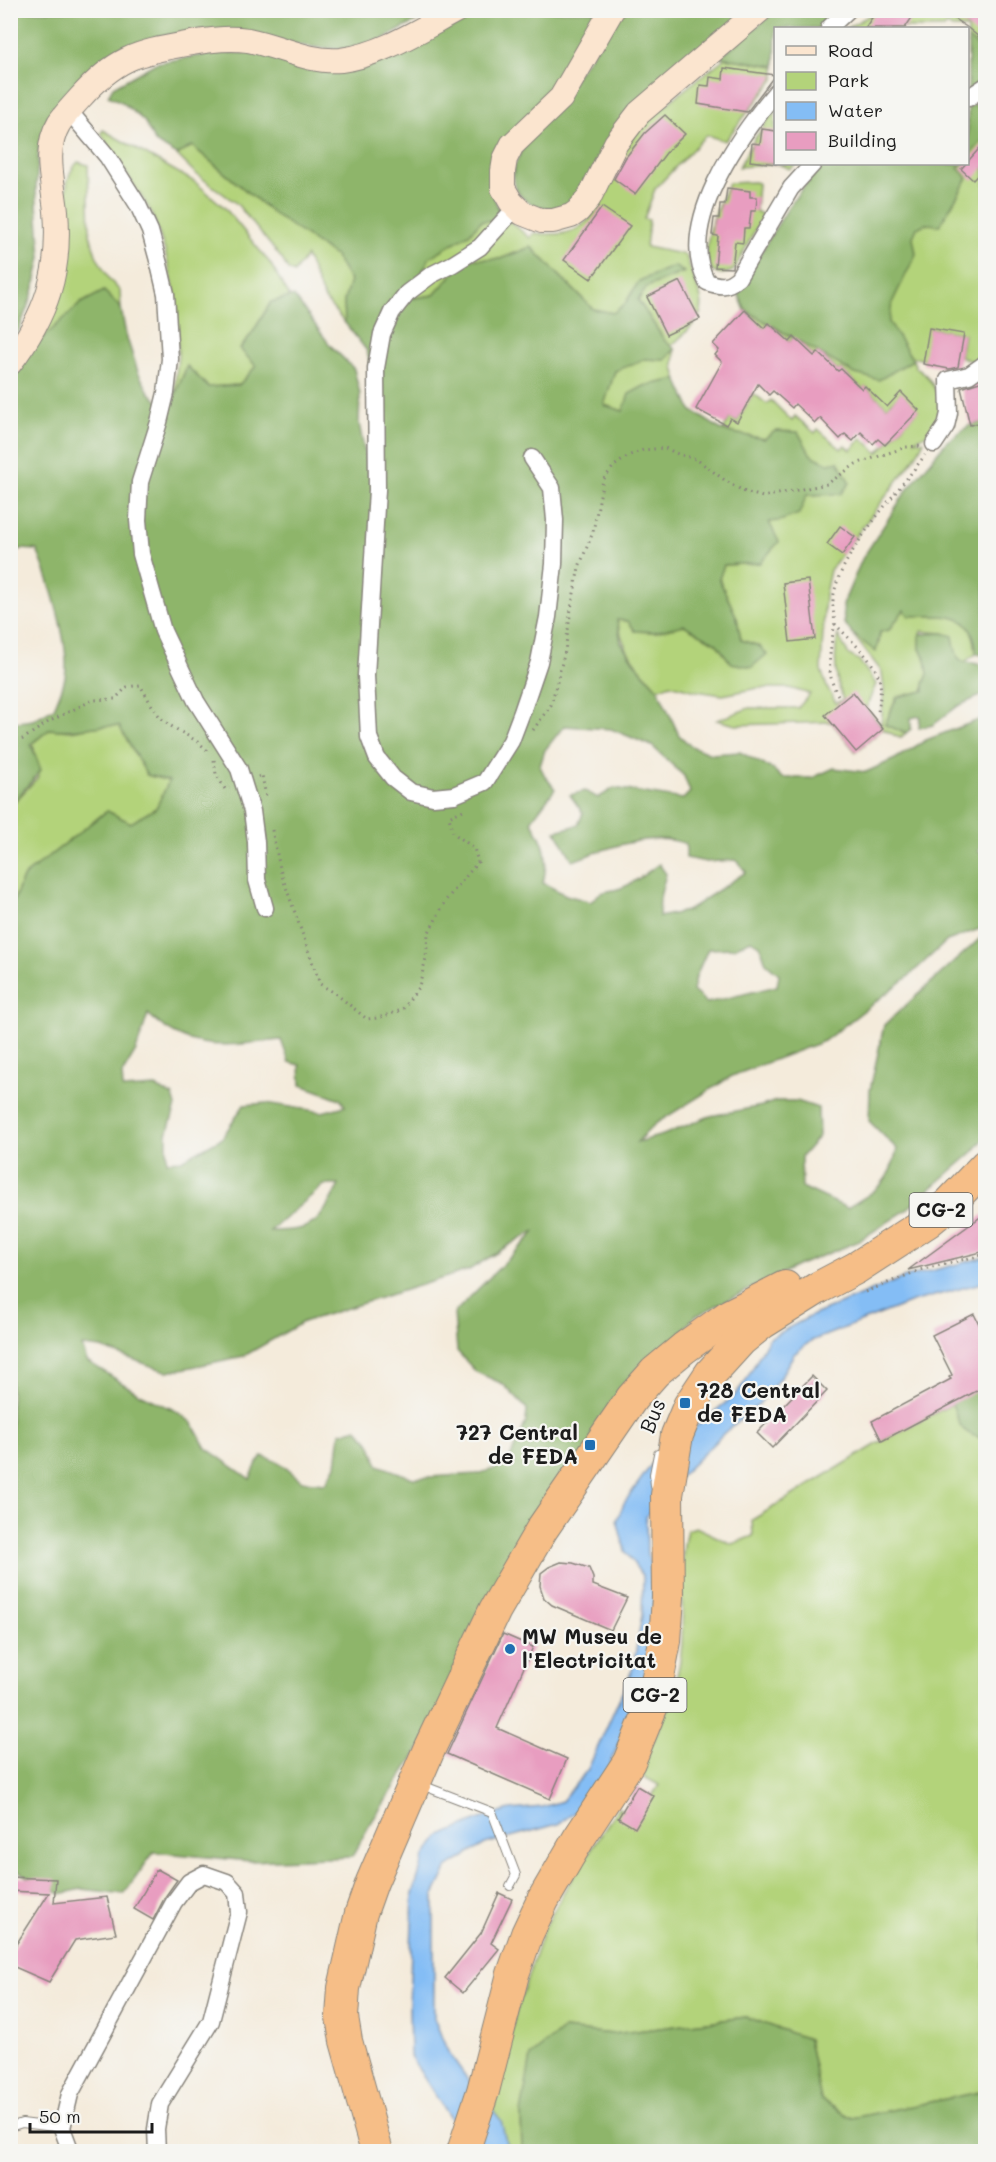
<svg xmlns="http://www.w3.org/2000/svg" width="996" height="2162" font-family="Mali,sans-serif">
	<rect width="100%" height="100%" fill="#f6f6f2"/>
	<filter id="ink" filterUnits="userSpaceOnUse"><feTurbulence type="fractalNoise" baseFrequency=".0167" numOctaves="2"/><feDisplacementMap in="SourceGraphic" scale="12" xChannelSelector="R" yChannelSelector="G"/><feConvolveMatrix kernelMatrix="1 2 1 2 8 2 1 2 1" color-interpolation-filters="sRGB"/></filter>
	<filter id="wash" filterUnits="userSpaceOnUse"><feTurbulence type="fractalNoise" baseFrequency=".008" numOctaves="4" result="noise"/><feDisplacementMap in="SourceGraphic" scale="24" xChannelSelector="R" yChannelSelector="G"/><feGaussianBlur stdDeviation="1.35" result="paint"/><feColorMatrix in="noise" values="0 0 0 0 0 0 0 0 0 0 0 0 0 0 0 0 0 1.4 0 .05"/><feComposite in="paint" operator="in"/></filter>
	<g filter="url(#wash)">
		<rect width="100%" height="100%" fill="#f4ebdb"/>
		<g fill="#b3d37a" stroke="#68784b" stroke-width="1.5">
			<path d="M877,11H985V52L968,39V28H952L947,25L944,28H847Z"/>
			<path d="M725,58L775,66V78L725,141L706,135L655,189L644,219L649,220L646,247L686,255C701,307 718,305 671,346L665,341L638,300L647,287L684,272L674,266L639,281L625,304L613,313L593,309L531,247L500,259H466L434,295L414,298L418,281L429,257L469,234L481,221L499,212L498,207L509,215L507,219L530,238L534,233C547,234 564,236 575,230C602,215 602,190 614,168C620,156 630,139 640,130C665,103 696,81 725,58Z"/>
			<path d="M985,102V350L974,362L960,357L964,334L930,328L925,360L912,357L916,368C925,373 927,376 932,384C949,410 944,429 914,440L924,441L914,459L830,570L825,594L821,670L827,687L836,703L843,700C835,678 833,658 838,635L849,655L859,660L876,684L866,708L881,726L884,690L882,672L844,623L879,643L880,632L889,630L904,609L930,616H956L970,627L975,639L976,654L963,663L956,656L943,633L921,631L920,649L926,659L928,674L924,684V691L897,697L885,724L906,733L900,738L883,729L856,752L831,722L736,725L717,720L749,708H798L810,694L789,688H758L723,695L696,691L670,684L658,689C636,664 624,653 617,620L629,621L635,631L655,632L684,625L716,643L731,663L759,646L741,640L737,618L719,578L724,565L760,563L769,522L807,495L841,494L828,464L811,455L798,432L775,431L764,439L723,431L730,418L737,422L753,393L767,404L771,400L792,421L795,416L815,433L818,429L841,449L845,445L851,450L862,438L878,453L918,410L901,393L887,407L866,387L862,389L841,369L838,371L819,352L814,356L794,338L790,342L769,323L764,328L745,310L738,292L796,198L823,166L828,164H968V108L974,104L979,109Z"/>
			<path d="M775,109L776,164H797L790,169L778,164L739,167L752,143Z"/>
			<path d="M103,130L195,182L225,208L270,263L290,297L271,302L253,332L240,349L256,366L239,385L208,387L187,366L174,396L178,355L177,302L165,251L152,213L101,134Z"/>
			<path d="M192,146L274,214L335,256L350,281L344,301L345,323L324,298L306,256L294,273L288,270L282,259L237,204L195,173L177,155Z"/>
			<path d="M78,162L88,165L90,234L96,255L109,279L120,291L121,308L104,292L81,303L39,342C55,310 71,278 70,241C69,217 58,180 78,162Z"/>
			<path d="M754,182L758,183L756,211L763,215L734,270C726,274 722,275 713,272C697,249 718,205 729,183Z"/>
			<path d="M675,349L674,366L677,379L644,386L623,411L604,405L615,371L645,359L665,360Z"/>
			<path d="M105,725H119L147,775L169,781L156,808L131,823L107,811L24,876L11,907V806L39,776L33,743L50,729L71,731Z"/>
			<path d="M985,1387V2091L852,2118L821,2100L808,2039L746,2017L613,2034L564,2029L521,2113L522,2151H508L501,2121L493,2110L515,2016L543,1931L565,1890L618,1808L638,1818L659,1785L639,1774C655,1736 677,1694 681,1653C686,1613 677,1568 687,1530L696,1527L732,1544L753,1536L752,1520L882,1441Z"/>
		</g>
		<g fill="#8eb56a" stroke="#556843" stroke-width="1.5" fill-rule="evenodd">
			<path d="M11,11H436L383,39L348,49L321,48L204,31L160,36L121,47L92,69L68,94L39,148L36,189L41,258L33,292L14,343L35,345L81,303L104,291L121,308L126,335L138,372L149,392L164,407L176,393L187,366L208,387L239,385L256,366L240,349L253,332L271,302L294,296L330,345L354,369L360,394L359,423L365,455L371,469L378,394L367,351L345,323L344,301L350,281L335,256L274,214L192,146L177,155L155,142L144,121L122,102L108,96L113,87L156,63L216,53H396L474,11H600L586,30L561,78L542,100L491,185L499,212L494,221H481L469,234L430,257L418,281L414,298L434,295L466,259H500L531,247L593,309L613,313L625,304L639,281L674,266L684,272L647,287L638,300L665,341L675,349L665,360L645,359L615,371L604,405L623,411L629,394L644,386L677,379L691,410L723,431L764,439L775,431L798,432L811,455L828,463L838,461L850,483L841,494L807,495L799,514L780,521L769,522L779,542L760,563L724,565L719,579L737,618L741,640L759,646L767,654L752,667L731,663L716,643L684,625L655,632L635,631L628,621L617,620L621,642L633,661L658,689L679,735L691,746L711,754L740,752L774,770L782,778H812L834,768L866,772L895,759L926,740L986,717L985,841L978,851L985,854V927L947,941L908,977L824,1041L732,1076L655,1124L637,1142L663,1135L710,1116L762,1106L776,1101H797L818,1108L819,1136L801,1157L802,1187L847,1208C877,1190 889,1185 897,1149L869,1121L870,1090L884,1025L985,934V1137L974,1151L905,1211L857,1242L797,1266L695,1316L608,1421L426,1739L369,1826L352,1857L250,1861L154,1852L124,1894L82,1889L60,1894L12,1868L11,1870V907L24,876L107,811L131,823L156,808L169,781L147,775L119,726C94,724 76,733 50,729L31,744L41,770L11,805V723L33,720L54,708C58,698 63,688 65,677C71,648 49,578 37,550L21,549L11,553ZM564,726L611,729L652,746L684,776L690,792L683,799L614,788L598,798L585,791L570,795L583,813L578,825L556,831L573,861C606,848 652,831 686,844V858L706,862L736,860L746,872L687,911L659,917L660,897L666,874L659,864C647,872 634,884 621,888C607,893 602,888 591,902L566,895L543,883C549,856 546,844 531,821L555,789L545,776L540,766L545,750ZM751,940L760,945L766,963L779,974L777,986L707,1003L693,991L696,976L708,949L734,948ZM148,1014C191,1055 227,1045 281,1040L289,1062L300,1065L301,1085L340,1099L345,1106L322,1112L266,1103L244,1105L222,1138L182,1160L167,1161V1134L176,1106L173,1096L156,1087L123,1089L122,1074L136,1051ZM324,1185H339C318,1224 315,1231 270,1231ZM536,1231L454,1313L457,1351L476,1372L503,1384L527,1409L526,1422L507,1465L477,1474L413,1478L378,1465L370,1443L357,1428L340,1433L336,1465L326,1483L302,1481L280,1463L262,1456L257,1463L250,1479L206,1448L192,1423L176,1411L138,1393L87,1361L82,1346L101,1348L168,1372L244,1356L303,1322L469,1270L519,1239Z"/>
			<path d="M623,11H749L567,207C541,212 509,202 514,169C515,163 519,157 521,151Z"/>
			<path d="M776,11H835L819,28H776L775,66L720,57Z"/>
			<path d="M968,39L986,52L985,77L977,85L968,91Z"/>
			<path d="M974,104L985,114V138L968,157V108Z"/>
			<path d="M828,164H962L958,168L968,178L940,225L925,224L917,228L913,237L916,254L892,303L889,322L913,360L879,380L855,374L745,310L738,292C756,263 800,177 828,164Z"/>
			<path d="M985,421V655L976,654C975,608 943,617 909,616L904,610L889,630L880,632L876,652L853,634L844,623L843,604L862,559L907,490L946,442L970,425Z"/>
			<path d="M943,633L953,636C958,669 959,658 985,666V694L958,706L933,725L919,728L920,716L911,718V729L906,733L885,725L897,697L924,691V684L928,674L926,659L920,649V634Z"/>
			<path d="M985,1385V1439C960,1434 959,1425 952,1403Z"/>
			<path d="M746,2017L808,2039L821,2100L852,2118L985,2091V2151H522L521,2113L531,2056L564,2029L613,2034Z"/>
		</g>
		<path fill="#84bdf5" stroke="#506c88" stroke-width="1.5" d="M985,1257V1282L912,1302L811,1341L794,1354L779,1379L759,1404L724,1433L663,1494L646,1517L647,1554L658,1581L643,1687L595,1798L558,1824L485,1844L448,1867L434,1895V2018L447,2050L466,2077L501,2120L508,2151H471L410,2056L409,2005L413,1894L424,1857L439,1837L480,1819L510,1810L543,1807L562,1801L588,1769L633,1668L642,1615L643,1577L625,1551L617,1520L624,1503L656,1458L734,1396L745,1382L769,1338L813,1315L903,1278Z"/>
		<g id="blocks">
			<g fill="#e89dc0">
				<path d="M877,10H917L905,28H865Z"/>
				<path d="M941,10H986V43L968,28Z"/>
				<path d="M724,68L775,75L747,112L698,104L700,85L709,86L710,77L723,79Z"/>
				<path d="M665,115L685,134L666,153L635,194L614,179L626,157L645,133Z"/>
				<path d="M762,129L776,131V164L750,161L752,143L760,144Z"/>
				<path d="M986,141V166L973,180L961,169Z"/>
				<path d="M727,188L750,191V197H757L756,211H751L749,228H744L743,243L735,242L732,268L715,267L718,236L712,235L714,218H719L720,204H725Z"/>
				<path d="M602,207L630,226L591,279L564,260Z"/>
				<path d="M680,281L700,319L666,335L647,297Z"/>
				<path d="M745,310L764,328L769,323L790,342L794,337L814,356L818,352L838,371L841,369L862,389L865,386L887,407L901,392L919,410L885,445L878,439L873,444L861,432L853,441L845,434L840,439L820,418L815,423L795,404L792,408L773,391L769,395L758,384L737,422L730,418L726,425L696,409L722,362L715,355L719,350L713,344Z"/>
				<path d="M929,328L964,334L958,367L949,369L923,364Z"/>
				<path d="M986,380V421L970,425L961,388Z"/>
				<path d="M840,526L855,537L842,555L827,544Z"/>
				<path d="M808,580L815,639L790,642L783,583Z"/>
				<path d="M853,692L883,729L856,752L825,715Z"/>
				<path d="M986,1213V1251L908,1270Z"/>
				<path d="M974,1314L986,1338V1386L882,1441L872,1421L951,1379L949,1377L952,1375L932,1335Z"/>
				<path d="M812,1376L827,1391L772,1448L757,1433Z"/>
				<path d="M561,1562L573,1563L589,1568L593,1578V1585L627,1598L611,1630L552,1605L544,1598L540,1586L541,1573L549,1567Z"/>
				<path d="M503,1634L533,1647L497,1728L567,1759L550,1799L447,1754Z"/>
				<path d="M637,1786L654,1796L635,1828L618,1818Z"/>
				<path d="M157,1869L177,1880L165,1897L153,1920L134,1909Z"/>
				<path d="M10,1877L56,1879L54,1903L107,1897L116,1934L75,1940L49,1982L10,1965V1954L49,1893L10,1891Z"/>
				<path d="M499,1893L512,1899L491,1943L499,1949L463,1993L445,1978L481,1933Z"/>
			</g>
		</g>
	</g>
	<g filter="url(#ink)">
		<use href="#blocks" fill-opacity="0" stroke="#88847c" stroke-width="1.5"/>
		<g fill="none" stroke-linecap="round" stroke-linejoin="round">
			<defs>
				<g id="lane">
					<path d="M655,1486L654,1474L658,1454"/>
					<path d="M419,1784L492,1812L516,1875L510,1886"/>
					<path d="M10,2127L22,2123L62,2128"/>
				</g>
				<g id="street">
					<path d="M829,28L848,10"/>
					<path d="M776,92C739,136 675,225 707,282C721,287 727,287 738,278L791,188L813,164"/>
					<path d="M968,98L986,86"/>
					<path d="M69,111L107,156L138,205L150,231L159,264L166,294L170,359L166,393L159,422L140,482L138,520L141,554L163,631L196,701L239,769L252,811L256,842L257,880L265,908"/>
					<path d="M516,207L480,247L453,264L431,275L407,293L392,312L382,334L376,368L377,490L366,676L369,737L377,758L393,778L411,792L433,797L454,795L485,782L511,741L522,712L539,662L548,617L554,564L555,520L552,488L532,458"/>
					<path d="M934,444L946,426L949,413L948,380L969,375L986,363"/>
					<path d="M71,2152L62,2128L70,2094L174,1902L189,1882L204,1874L227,1882L237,1893L239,1912L211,2021L160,2104L156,2129L157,2152"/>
				</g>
				<g id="secondary">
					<path d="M612,10L561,98L512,145L505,159L503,171V188L511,202L522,213L542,221H553L571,216L578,211L589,198L616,143L639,113L760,10"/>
					<path d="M10,363C47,315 61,271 56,211C53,181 43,150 59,123C65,114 73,106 80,98C115,59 135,53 186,44C207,40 227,37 248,40C279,46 310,63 341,60C382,55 421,29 457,10"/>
				</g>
				<g id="highway">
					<path d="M377,2152L346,2041L342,2017L344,1988L361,1913L372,1882L430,1747L495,1610L542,1529L632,1398L655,1372L684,1348L730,1315L785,1287"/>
					<path d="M463,2152L483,2091L513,1974L527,1934L543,1900L579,1838L629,1762L653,1703L665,1641L668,1597L667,1495L677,1435L689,1406L711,1373L741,1340L762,1323L818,1288L856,1268L927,1222L949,1204L986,1165"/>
				</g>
			</defs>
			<use href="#lane" stroke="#88847c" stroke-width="10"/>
			<use href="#street" stroke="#88847c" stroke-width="19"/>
			<use href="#secondary" stroke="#88847c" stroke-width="26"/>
			<use href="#highway" stroke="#88847c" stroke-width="34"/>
			<g stroke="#88847c" stroke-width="3" stroke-dasharray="1.5 4.5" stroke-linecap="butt">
				<path d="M835,624C848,638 871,657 878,675C883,687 879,701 878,713"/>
				<path d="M838,695C825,674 830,651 834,628C836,620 833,614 833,606C832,598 836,586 838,579C856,536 897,493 925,455"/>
				<path d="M533,730L551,705L565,651L571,609L579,567L593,532L603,480L614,466L630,455L643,450L665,448L678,454L696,459L726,481L745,492L763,497L827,484L856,464L906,447L920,446"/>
				<path d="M10,742L23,739L50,721L93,700L115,699L127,687L140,685C147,696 154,712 164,721C178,732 194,737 207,750"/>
				<path d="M214,760L216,774L225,789L229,787"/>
				<path d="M258,777L262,775L266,797"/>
				<path d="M272,830L281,873L320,984L336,994L367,1019L378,1018L402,1010L419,986L426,958L428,934L446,900L478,862L474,848L453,833L449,817L463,810"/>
				<path d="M865,1292L920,1270L986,1254"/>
			</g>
			<use href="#lane" stroke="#fff" stroke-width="8"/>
			<use href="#street" stroke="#fff" stroke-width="16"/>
			<use href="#secondary" stroke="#fbe5cf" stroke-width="24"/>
			<use href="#highway" stroke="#f6be87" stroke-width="32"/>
		</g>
	</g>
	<g fill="#1f6fb2" stroke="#f6f6f2" stroke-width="2">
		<rect x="679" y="1397" width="12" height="12" rx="3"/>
		<rect x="584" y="1439" width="12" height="12" rx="3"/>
		<circle cx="510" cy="1649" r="6"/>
	</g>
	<g text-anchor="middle" stroke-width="4.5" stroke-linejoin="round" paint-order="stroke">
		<g fill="#f6f6f2" stroke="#5d5d5c" stroke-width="1.5">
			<rect x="909.5" y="1193" width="63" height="34" rx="4.5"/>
			<rect x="623.5" y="1678" width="63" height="34" rx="4.5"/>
		</g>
		<g font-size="20" font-weight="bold" fill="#1c1c1c">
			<text x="941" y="1217">CG-2</text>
			<text x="655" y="1702">CG-2</text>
		</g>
		<g font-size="21" font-weight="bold" fill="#1c1c1c" stroke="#f6f6f2" text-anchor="start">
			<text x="697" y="1398">728 Central<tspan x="697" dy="24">de FEDA</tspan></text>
			<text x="578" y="1440" text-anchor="end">727 Central<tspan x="578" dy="24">de FEDA</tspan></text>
			<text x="522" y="1644">MW Museu de<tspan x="522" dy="24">l'Electricitat</tspan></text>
		</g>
		<g font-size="21" fill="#1c1c1c" stroke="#f6f6f2">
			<text transform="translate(653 1416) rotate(-68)" y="7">Bus</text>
		</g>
	</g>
	<rect width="996" height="2162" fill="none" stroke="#f6f6f2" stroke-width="36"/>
	<rect x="774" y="27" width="195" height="138" fill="#f6f6f2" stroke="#9f9f9c" stroke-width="1.5"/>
	<rect x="786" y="46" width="30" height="9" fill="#fbe5cf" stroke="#9f9f9c" stroke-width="1.5"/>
	<text x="828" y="57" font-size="18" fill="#1c1c1c">Road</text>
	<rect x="786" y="72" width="30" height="18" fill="#b3d37a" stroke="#9f9f9c" stroke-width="1.5"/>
	<text x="828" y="87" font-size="18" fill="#1c1c1c">Park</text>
	<rect x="786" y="102" width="30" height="18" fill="#84bdf5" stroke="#9f9f9c" stroke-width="1.5"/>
	<text x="828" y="117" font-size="18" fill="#1c1c1c">Water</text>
	<rect x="786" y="132" width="30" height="18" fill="#e89dc0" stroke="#9f9f9c" stroke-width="1.5"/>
	<text x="828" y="147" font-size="18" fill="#1c1c1c">Building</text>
	<path d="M30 2123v9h122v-9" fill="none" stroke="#1c1c1c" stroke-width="3"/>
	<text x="39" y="2123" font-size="18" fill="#1c1c1c" stroke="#f6f6f2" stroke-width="4.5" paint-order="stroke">50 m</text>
</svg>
